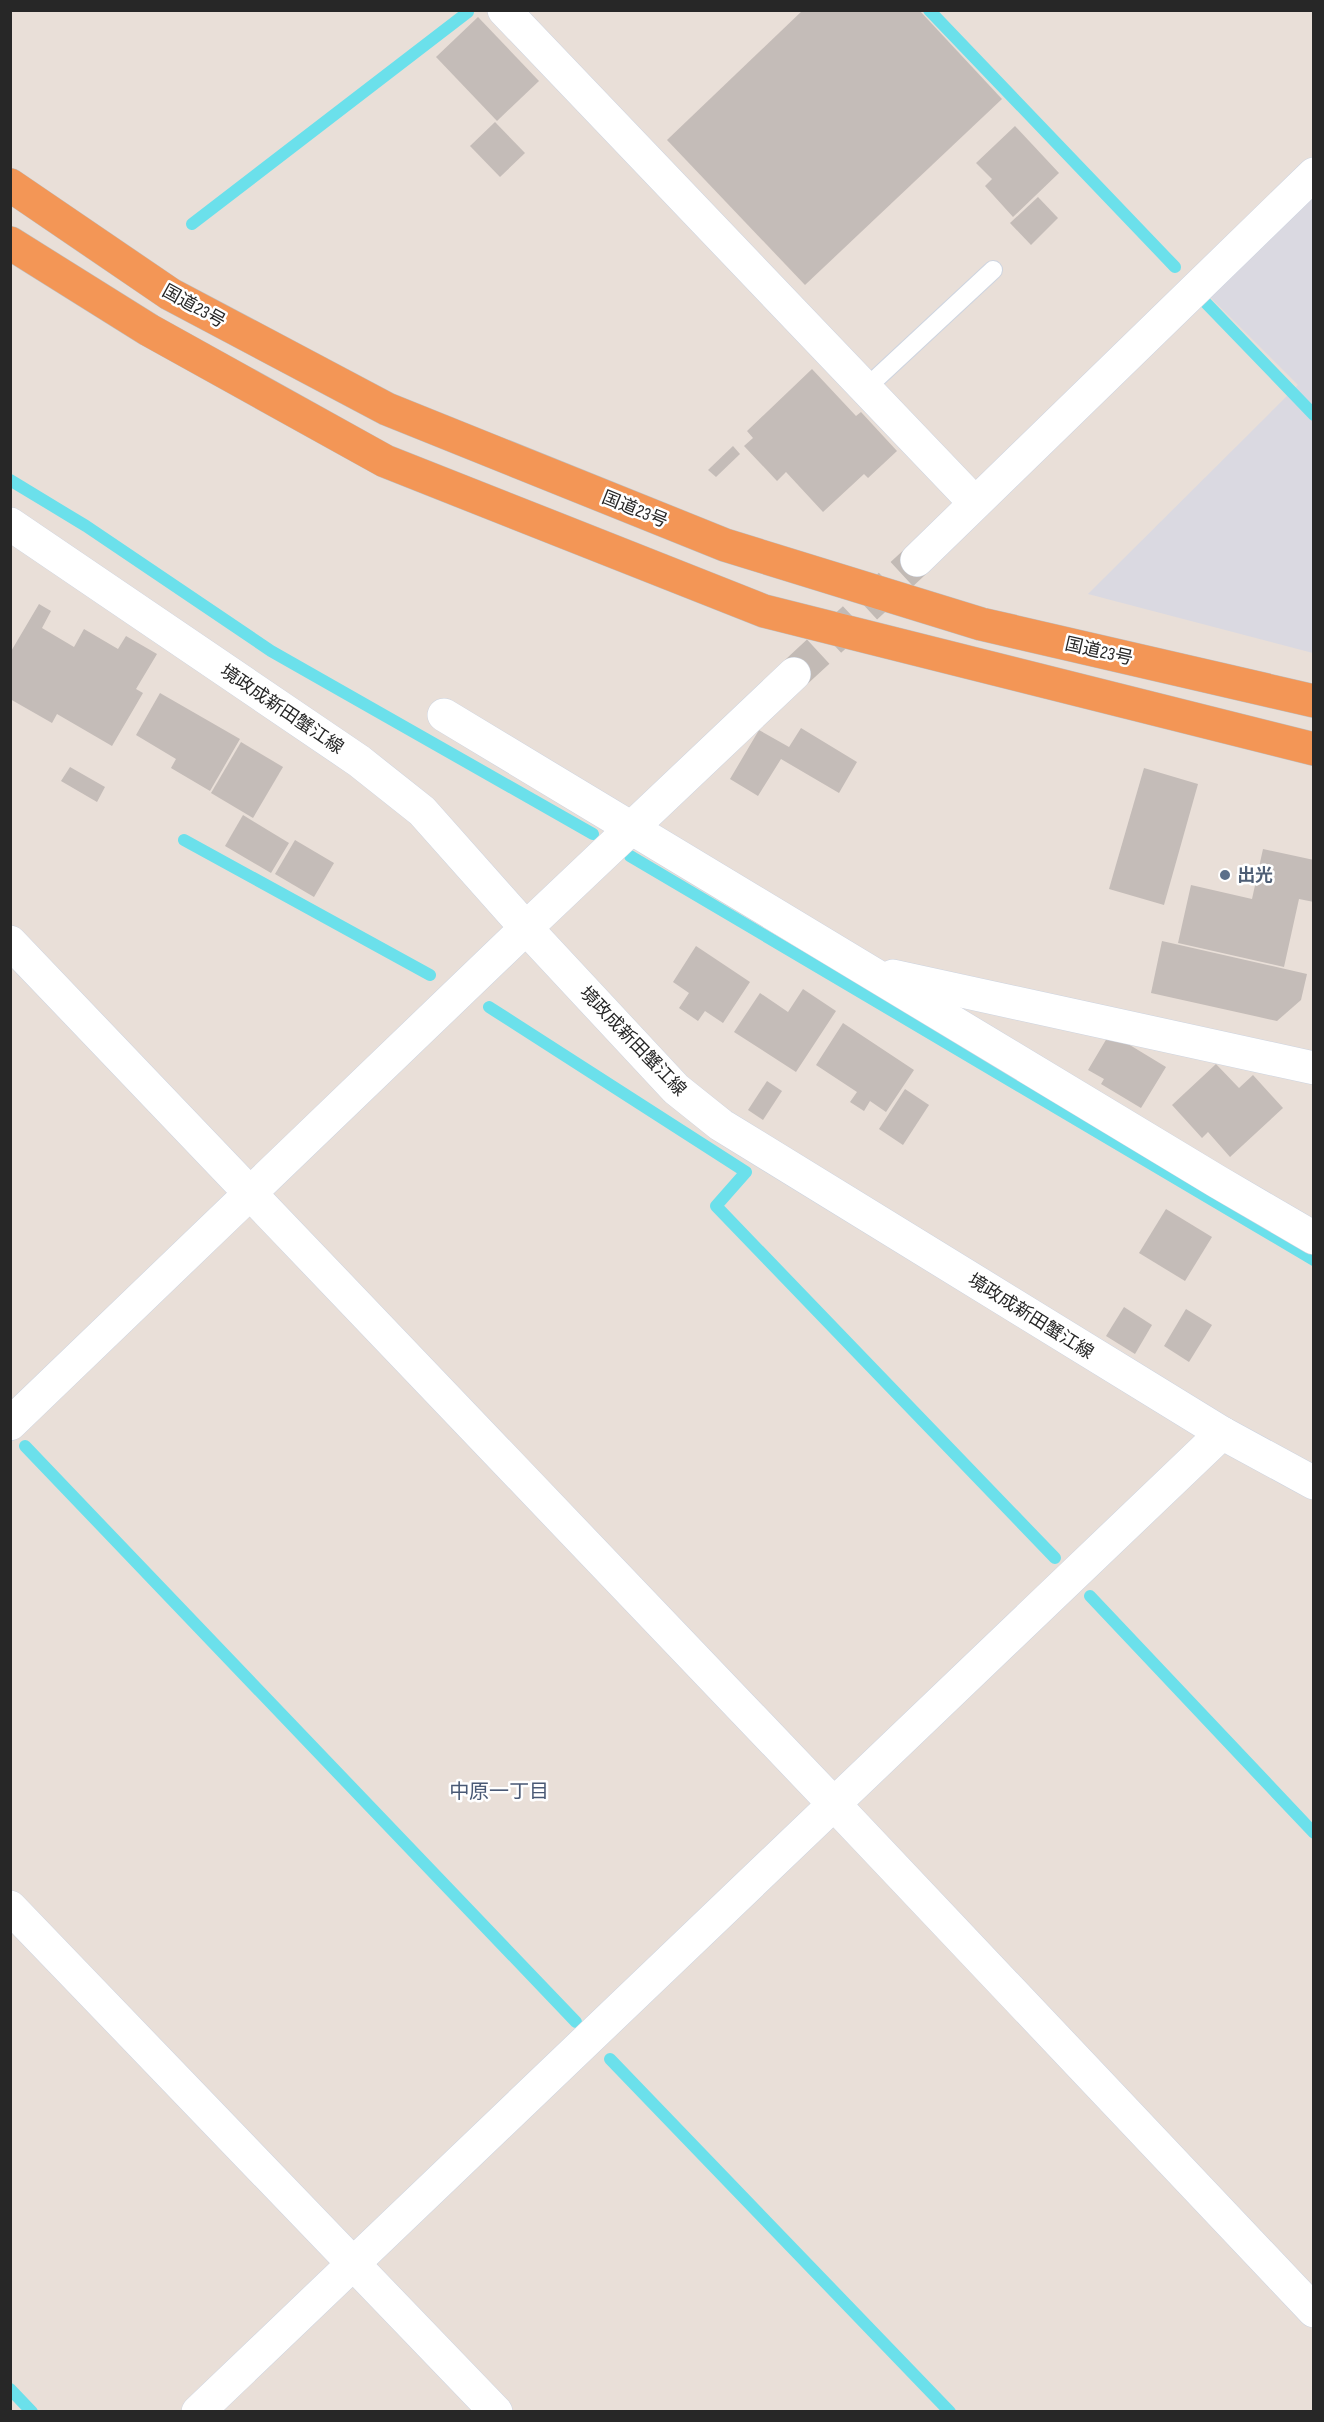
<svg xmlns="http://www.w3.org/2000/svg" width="1324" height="2422" font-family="'Sofia Sans Condensed','Noto Sans JP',sans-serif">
	<rect width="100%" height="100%" fill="#e9dfd8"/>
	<path fill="#dad9e1" d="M1313,198V653L1088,594L1298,385L1210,297Z"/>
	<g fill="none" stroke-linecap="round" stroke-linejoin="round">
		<g stroke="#6be0eb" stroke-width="12">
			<path d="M929,10L1175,267"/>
			<path d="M192,224L468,12"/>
			<path d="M1206,303L1314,415"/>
			<path d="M10,480L86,526L271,651L593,834"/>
			<path d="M184,840L430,975"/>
			<path d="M630,856L1314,1260"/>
			<path d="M489,1007L746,1172L716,1206L1055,1558"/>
			<path d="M25,1446L576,2022"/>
			<path d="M1090,1596L1314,1833"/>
			<path d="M610,2059L950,2412"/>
			<path d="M10,2389L32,2412"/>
		</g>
	</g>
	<g fill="#c4bcb8">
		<path d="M803,10H919L1002,99L805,285L667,140Z"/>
		<path d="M478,17L539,81L497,121L436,57Z"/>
		<path d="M495,122L525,153L500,177L470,146Z"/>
		<path d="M1015,126L1059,173L1013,217L985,186L992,179L976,163Z"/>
		<path d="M1038,197L1058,218L1031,245L1010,223Z"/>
		<path d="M812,369L856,416L861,412L897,451L868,478L864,474L823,512L786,472L777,481L744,446L753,438L747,431Z"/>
		<path d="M733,446L740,454L716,477L708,470Z"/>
		<path d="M39,604L51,611L42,628L74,647L84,629L118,649L126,636L157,654L136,689L143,693L112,746L57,714L52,723L10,699V653Z"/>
		<path d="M160,693L240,739L210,791L171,768L176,759L136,735Z"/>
		<path d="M801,728L857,762L839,793L781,759L758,796L730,779L759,730L789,747Z"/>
		<path d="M241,742L283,767L253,818L211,793Z"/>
		<path d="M70,767L105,787L97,802L61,781Z"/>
		<path d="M1144,768L1198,784L1164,905L1109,889Z"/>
		<path d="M243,815L289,843L271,873L225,846Z"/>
		<path d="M295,840L334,863L314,897L275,874Z"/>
		<path d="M1263,849L1314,860V902L1299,899L1284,967L1178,943L1191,885L1252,899Z"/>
		<path d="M1162,941L1307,974L1301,1000L1277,1021L1151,993Z"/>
		<path d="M696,946L750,982L723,1023L705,1011L698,1021L679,1008L689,993L673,982Z"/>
		<path d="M803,989L836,1011L796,1072L734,1032L760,993L788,1012Z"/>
		<path d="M843,1023L914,1070L886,1112L870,1101L864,1111L850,1102L857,1092L816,1065Z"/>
		<path d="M1110,1033L1166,1067L1141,1108L1101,1084L1104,1079L1088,1070Z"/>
		<path d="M1216,1064L1239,1088L1253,1075L1283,1108L1230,1157L1208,1132L1202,1138L1172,1105Z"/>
		<path d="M767,1081L782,1091L763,1120L748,1110Z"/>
		<path d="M905,1089L929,1105L903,1145L879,1129Z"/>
		<path d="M1166,1209L1212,1237L1185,1281L1139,1253Z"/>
		<path d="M1124,1307L1152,1325L1135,1354L1106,1336Z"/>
		<path d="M1186,1309L1212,1325L1189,1362L1164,1346Z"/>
	</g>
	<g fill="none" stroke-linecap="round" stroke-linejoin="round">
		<path stroke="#c2bab5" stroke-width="33" stroke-dasharray="33 16" stroke-linecap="butt" d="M794,674L917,560"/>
		<defs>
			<path id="service" d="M865,389L993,270"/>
			<g id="minor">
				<path d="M504,10L975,503"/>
				<path d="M917,560L1314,174"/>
				<path d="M444,715L1218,1182L1314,1238"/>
				<path d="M10,942L833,1803L1314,2311"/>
				<path d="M893,976L1314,1068"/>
				<path d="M10,1424L526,928L794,674"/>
				<path d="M10,1907L496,2412"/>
				<path d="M198,2412L1222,1433"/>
			</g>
			<path id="secondary" d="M10,524L359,761L422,811L526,928L676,1089L721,1125L1222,1433L1314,1483"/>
			<g id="trunk">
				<path d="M10,185L170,294L387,409L725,545L981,624L1314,701"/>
				<path d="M10,243L149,330L385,461L764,611L1314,749"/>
			</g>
		</defs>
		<use href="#service" stroke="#cdd4e0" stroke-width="20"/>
		<use href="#minor" stroke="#cdd4e0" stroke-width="34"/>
		<use href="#secondary" stroke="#cdd4e0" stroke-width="34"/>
		<use href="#trunk" stroke="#bebebe" stroke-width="34"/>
		<use href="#service" stroke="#fff" stroke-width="18"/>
		<use href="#minor" stroke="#fff" stroke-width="33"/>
		<use href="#secondary" stroke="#fff" stroke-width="33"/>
		<use href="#trunk" stroke="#f39656" stroke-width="33"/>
	</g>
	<circle fill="#5c6f8a" stroke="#fff" stroke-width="2" cx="1225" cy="875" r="6"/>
	<g text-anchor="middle" stroke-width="5" stroke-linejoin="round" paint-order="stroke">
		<g font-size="18" fill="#272727" stroke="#fff">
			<text transform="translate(194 306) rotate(29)" y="6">国道23号</text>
			<text transform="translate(635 509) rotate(22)" y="6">国道23号</text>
			<text transform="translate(1099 651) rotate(13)" y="6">国道23号</text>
			<text transform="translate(282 709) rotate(34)" y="6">境政成新田蟹江線</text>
			<text transform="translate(633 1041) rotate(46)" y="6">境政成新田蟹江線</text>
			<text transform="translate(1031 1316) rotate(32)" y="6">境政成新田蟹江線</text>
		</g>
		<g font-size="18" font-weight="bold" fill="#4e5e75" stroke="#fff" text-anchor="start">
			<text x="1237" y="881">出光</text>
		</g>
		<g font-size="20" fill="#495975" stroke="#fff">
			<text x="499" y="1798">中原一丁目</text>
		</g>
	</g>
	<rect width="1324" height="2422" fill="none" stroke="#272727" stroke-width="24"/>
</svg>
